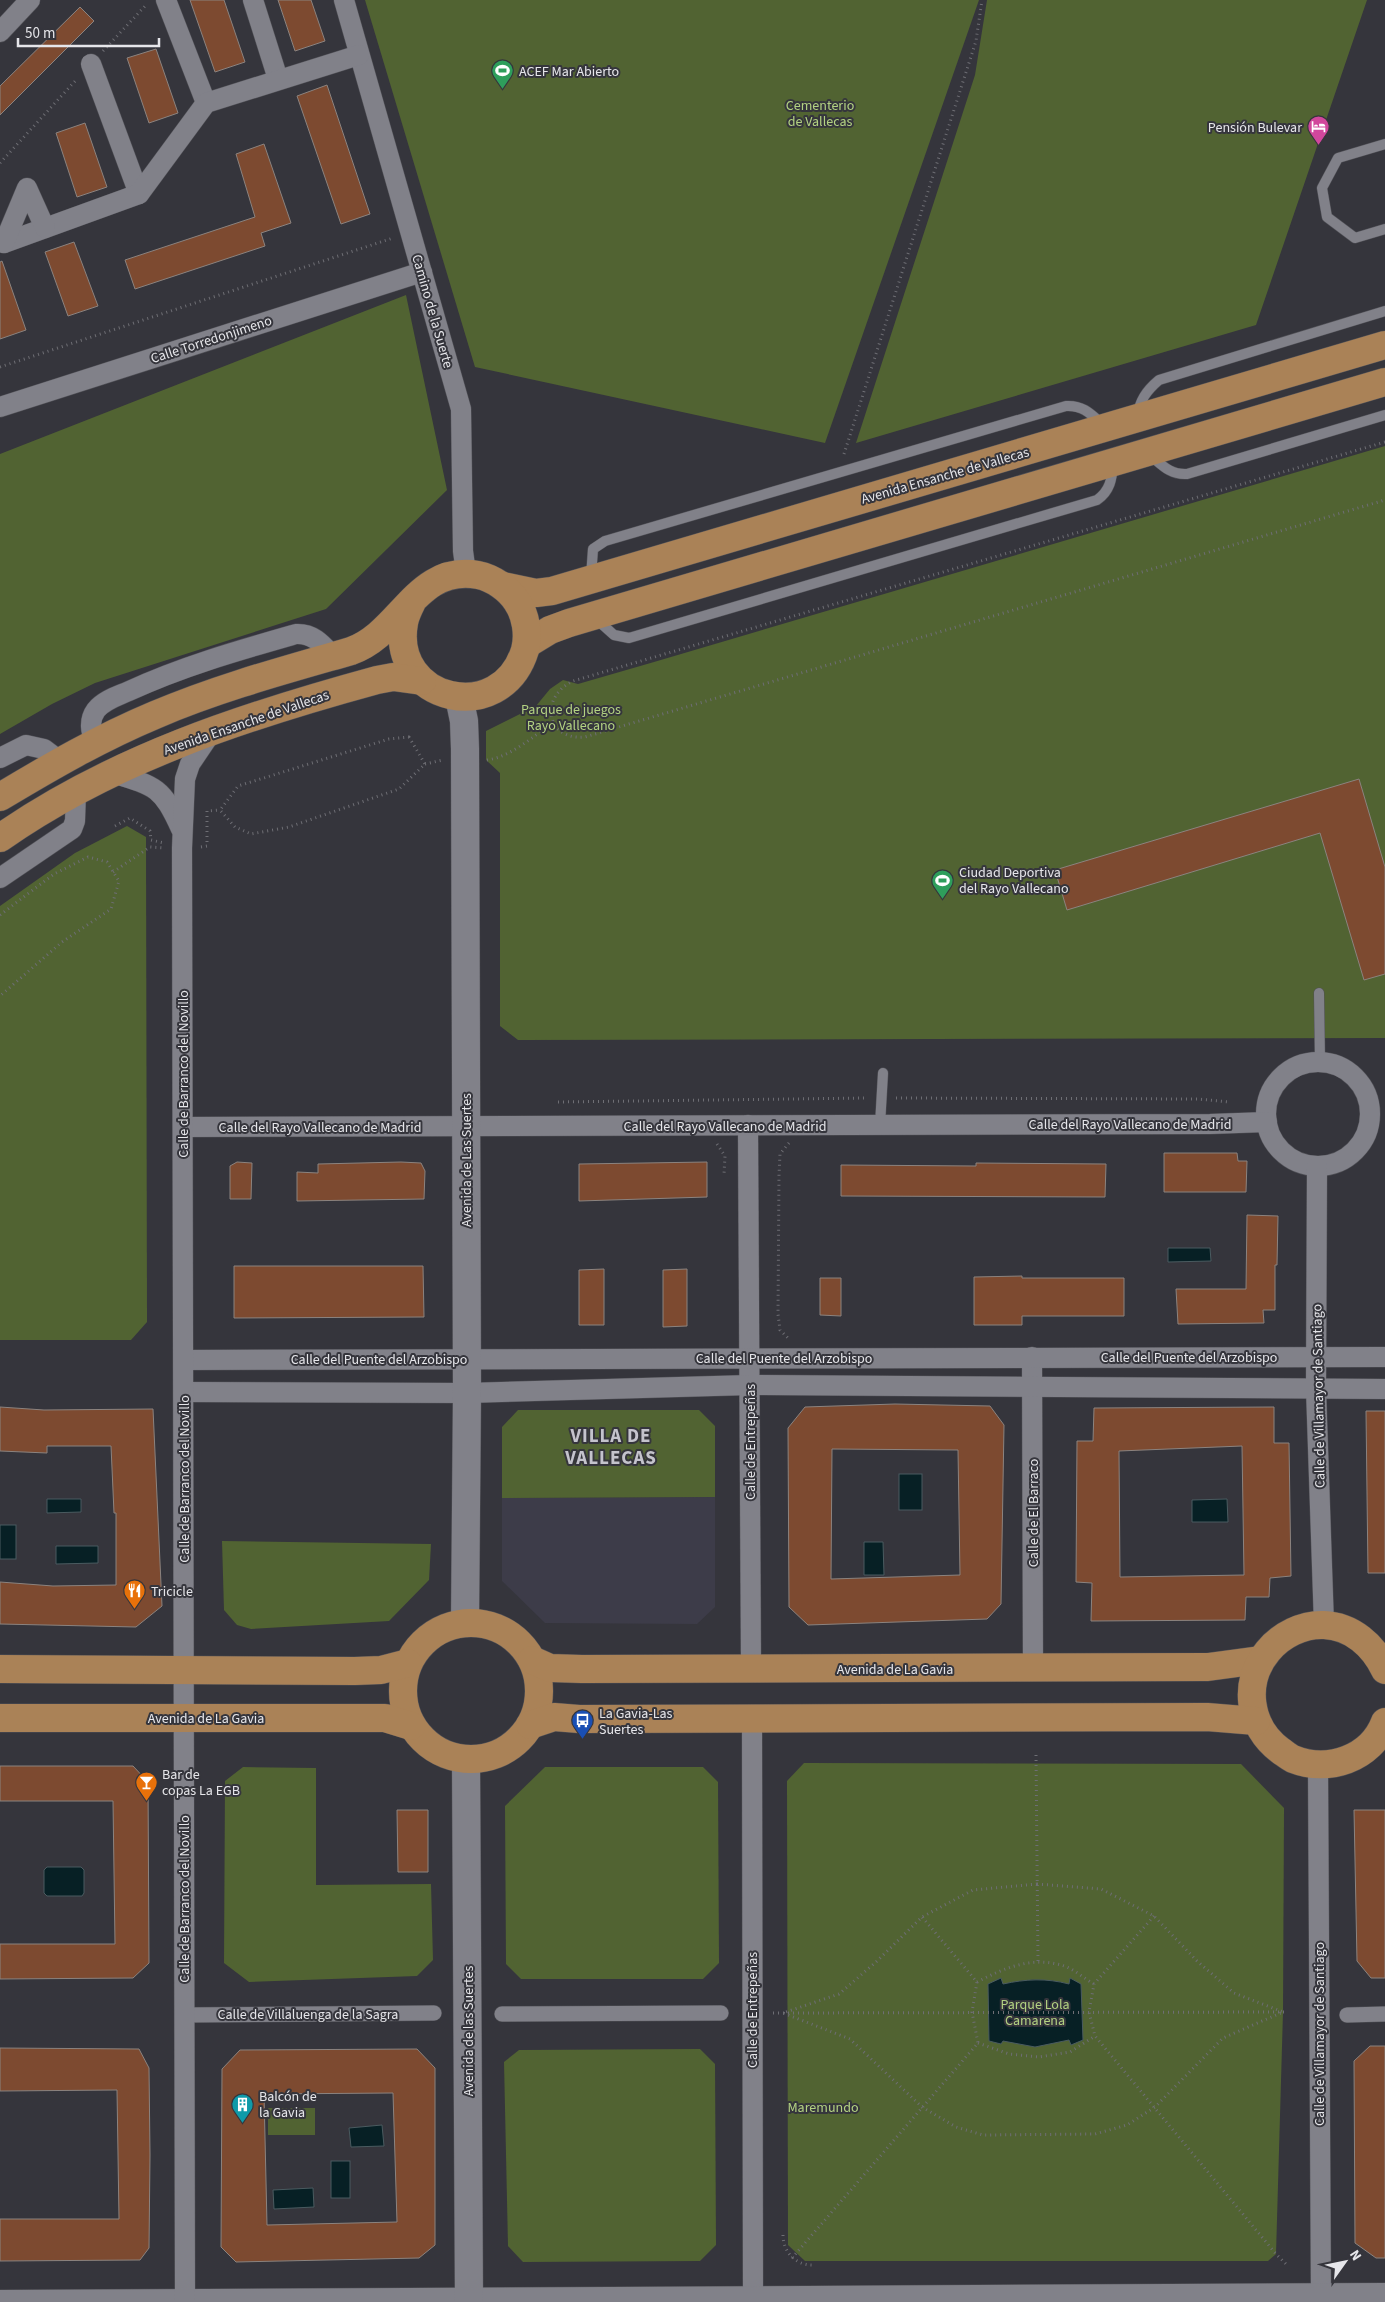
<svg xmlns="http://www.w3.org/2000/svg" width="1385" height="2302" font-family="'Source Sans 3',sans-serif">
	<rect width="100%" height="100%" fill="#35353c"/>
	<path fill="#3d3c49" d="M715,1497V1607L697,1624L545,1623L502,1581V1498Z"/>
	<g fill="#516332">
		<path d="M365,0H979L825,443L475,367Z"/>
		<path d="M987,0H1367L1256,325L856,443L975,75Z"/>
		<path d="M406,295L447,490L326,609L95,683L52,704L0,734V454Z"/>
		<path d="M1385,446V1038L518,1040L500,1026V773L486,760V731L536,706L550,689L563,680L578,684L654,662Z"/>
		<path d="M127,826L146,837L147,1322L131,1340H0V906L75,853Z"/>
		<path d="M518,1410H699L715,1426V1497L502,1498V1427Z"/>
		<path d="M222,1541L431,1544L429,1580L389,1621L251,1629L237,1625L224,1610Z"/>
		<path d="M804,1763L1241,1764L1284,1808L1283,2012L1276,2254L1268,2261H805L788,2245L787,1781Z"/>
		<path d="M243,1767L316,1768V1885L431,1884L433,1960L417,1976L249,1982L224,1963L225,1781Z"/>
		<path d="M545,1767H703L718,1782L719,1963L703,1979H521L506,1964L505,1806Z"/>
		<path d="M700,2049L715,2064L716,2245L700,2261L523,2262L508,2246L504,2062L519,2050Z"/>
		<rect x="268" y="2108" width="47" height="27"/>
	</g>
	<g fill="#072025" stroke="#4a5b60">
		<path d="M1168,1248H1210L1211,1261L1168,1262Z"/>
		<rect x="899" y="1474" width="23" height="36"/>
		<path d="M47,1499H81V1512L47,1513Z"/>
		<path d="M1227,1499L1228,1522H1192V1500Z"/>
		<rect x="0" y="1525" width="16" height="34"/>
		<path d="M864,1542H883L884,1575H864Z"/>
		<path d="M56,1546H98V1563L56,1564Z"/>
		<path d="M47,1867H81L84,1870V1893L82,1896H47L44,1893V1870Z"/>
		<path d="M1001,1978L1003,1984C1026,1979 1046,1978 1069,1984L1070,1978L1081,1984L1083,2040L1071,2045L1069,2040L1035,2047L1003,2041L1001,2044L989,2041L988,1984Z"/>
		<path d="M382,2125L384,2146L351,2147L349,2128Z"/>
		<rect x="331" y="2161" width="19" height="37"/>
		<path d="M313,2188L314,2207L274,2209L273,2190Z"/>
	</g>
	<g fill="#7d4a30" stroke="#8b837f" fill-rule="evenodd">
		<path d="M190,0H224L245,62L215,72Z"/>
		<path d="M278,0H311L325,41L295,51Z"/>
		<path d="M80,7L94,21L0,115V86Z"/>
		<path d="M156,49L178,113L149,123L127,58Z"/>
		<path d="M327,85L370,214L341,224L297,96Z"/>
		<path d="M85,123L107,187L77,197L56,133Z"/>
		<path d="M264,144L291,223L261,233L265,246L135,289L125,260L255,217L236,154Z"/>
		<path d="M74,242L98,306L68,316L45,252Z"/>
		<path d="M2,261L26,330L0,339V262Z"/>
		<path d="M1359,779L1385,867V974L1364,980L1320,833L1067,910L1055,870Z"/>
		<path d="M1164,1153H1237L1238,1161H1247L1246,1192H1164Z"/>
		<path d="M237,1162L252,1163L251,1199H230V1166Z"/>
		<path d="M401,1162L421,1163L425,1171L424,1199L297,1201V1172L318,1173V1164Z"/>
		<path d="M707,1162V1197L579,1201V1164Z"/>
		<path d="M976,1163L1106,1164L1105,1197L841,1196V1165L976,1166Z"/>
		<path d="M1247,1215L1278,1216L1277,1265H1275V1310H1263L1264,1323L1178,1324L1176,1289H1246Z"/>
		<path d="M234,1266H423L424,1317L234,1318Z"/>
		<path d="M604,1269V1325H579V1270Z"/>
		<path d="M687,1269V1326L663,1327V1270Z"/>
		<path d="M1022,1276V1278H1124V1316H1022V1325H974V1277Z"/>
		<path d="M820,1278H841V1316L820,1315Z"/>
		<path d="M895,1404L990,1406L1004,1425L1001,1604L987,1619L808,1625L789,1607L788,1428L805,1407ZM832,1449L958,1450L960,1575L831,1579Z"/>
		<path d="M0,1407L44,1410L153,1409L162,1606L136,1627L0,1624V1582L53,1586L116,1585V1513H114L111,1446H47V1453L0,1451Z"/>
		<path d="M1274,1407V1443H1289L1291,1576L1270,1578L1269,1597H1246L1245,1620L1091,1621L1092,1583L1076,1582L1077,1441H1093L1094,1408ZM1242,1446L1244,1575L1120,1577L1119,1451Z"/>
		<path d="M1366,1411H1385V1573H1368Z"/>
		<path d="M0,1766H133L148,1782L149,1963L133,1978L0,1979V1944H115L113,1801H0Z"/>
		<path d="M397,1810H428V1872H398Z"/>
		<path d="M1354,1810H1385V1978H1371L1357,1961Z"/>
		<path d="M1370,2046H1385V2258H1376L1355,2243L1354,2061Z"/>
		<path d="M0,2048L139,2049L149,2068L150,2155L149,2248L140,2260L0,2261V2219H119L117,2090L0,2091Z"/>
		<path d="M417,2049L435,2068V2245L419,2258L236,2262L221,2247L222,2069L240,2050ZM393,2093L397,2222L267,2225L264,2094Z"/>
	</g>
	<g fill="none" stroke-linecap="round" stroke-linejoin="round">
		<defs>
			<g id="service">
				<path d="M1385,144L1338,158L1322,188L1327,217L1355,238L1385,229"/>
				<path d="M1137,417C1140,400 1146,391 1159,380L1385,311"/>
				<path d="M1150,455C1162,465 1170,475 1187,474L1385,415"/>
				<path d="M591,577L593,549L605,541L1066,406C1083,405 1091,414 1103,425"/>
				<path d="M595,618L614,635L629,638L1097,500C1110,491 1112,479 1113,464"/>
				<path d="M1319,993L1320,1062"/>
				<path d="M880,1125L883,1073"/>
			</g>
			<g id="pedestrian">
				<path d="M502,2014L721,2013"/>
				<path d="M183,2015L434,2013"/>
				<path d="M1347,2015L1385,2014"/>
			</g>
			<g id="minor">
				<path d="M166,0L206,103"/>
				<path d="M253,0L278,79"/>
				<path d="M344,0L461,409L463,551L466,573"/>
				<path d="M0,32L30,0"/>
				<path d="M91,64L139,194"/>
				<path d="M4,243L139,194L206,103L359,55"/>
				<path d="M4,243L27,188L45,228"/>
				<path d="M0,407L422,272"/>
				<path d="M95,743C91,732 88,721 96,710C104,700 118,696 129,691C183,666 240,650 296,634C313,633 322,644 333,656"/>
				<path d="M0,758L26,745L44,749L60,761"/>
				<path d="M112,773C156,786 162,787 181,829"/>
				<path d="M0,878L72,829L75,821L76,792"/>
				<circle cx="1318" cy="1114" r="52"/>
				<path d="M748,1125L751,1668"/>
				<path d="M184,1127L1210,1124L1267,1122"/>
				<path d="M1317,1167L1316,1389L1324,1625"/>
				<path d="M1032,1357L1033,1668"/>
				<path d="M184,1360L1385,1357"/>
				<path d="M184,1392L467,1393L750,1385L1385,1389"/>
				<path d="M752,1718L753,2302"/>
				<path d="M1318,1765L1321,2302"/>
				<path d="M0,2300L1385,2293"/>
				<path d="M185,2302L182,848L185,779L190,764L213,730"/>
			</g>
			<g id="secondary">
				<path d="M459,697L464,721L465,749L467,1393L465,1623"/>
				<path d="M466,1760L469,2302"/>
			</g>
			<g id="primary">
				<path d="M503,586L536,593L552,591L1385,345"/>
				<path d="M527,644L550,630L569,623L1385,382"/>
				<path d="M0,797C50,767 100,738 155,715C218,688 285,670 351,651C402,633 416,564 478,575C493,578 509,589 517,602C526,615 529,635 525,650C501,728 390,701 404,623C405,616 409,608 412,602"/>
				<path d="M0,838C113,759 245,716 377,680L393,677L422,681"/>
				<circle cx="471" cy="1691" r="68"/>
				<path d="M532,1660L550,1668L582,1669L1208,1667L1260,1660"/>
				<path d="M0,1669L355,1671L381,1670L408,1663"/>
				<path d="M1385,1670C1374,1646 1352,1626 1324,1625C1303,1624 1281,1635 1268,1651C1242,1682 1248,1727 1281,1751C1284,1753 1289,1757 1293,1759C1328,1773 1371,1759 1385,1722"/>
				<path d="M0,1718H385L411,1726"/>
				<path d="M530,1725L554,1717L579,1719L1207,1717L1256,1721"/>
			</g>
		</defs>
		<use href="#service" stroke="#515157" stroke-width="11"/>
		<use href="#pedestrian" stroke="#515157" stroke-width="16"/>
		<use href="#minor" stroke="#515157" stroke-width="21"/>
		<use href="#secondary" stroke="#515157" stroke-width="29"/>
		<use href="#primary" stroke="#515157" stroke-width="29"/>
		<g stroke="#6e6e74" stroke-width="3" stroke-dasharray="1 4" stroke-linecap="butt">
			<path d="M103,51L147,4"/>
			<path d="M0,163L77,79"/>
			<path d="M0,367L393,238"/>
			<path d="M1385,442L573,681C538,698 547,741 585,737L1385,500"/>
			<path d="M844,454L976,41L982,0"/>
			<path d="M409,737L425,764L399,789L289,827L251,834L235,827L220,810L238,786L389,739Z"/>
			<path d="M487,760C511,757 533,736 553,723"/>
			<path d="M425,764L443,760"/>
			<path d="M115,826L130,818L150,831L151,840L164,843"/>
			<path d="M201,847L207,846V811L220,810"/>
			<path d="M113,872L150,847L165,848"/>
			<path d="M0,915L54,874L88,857L107,862L119,881L111,909L62,942L0,996"/>
			<path d="M896,1098L1198,1099L1229,1102"/>
			<path d="M558,1102L867,1098"/>
			<path d="M789,1143L780,1154L779,1175L778,1314L780,1330L790,1340"/>
			<path d="M717,1144L725,1156L724,1174"/>
			<path d="M1036,1755L1038,1961"/>
			<path d="M1037,1884L1101,1889L1154,1916L1197,1961L1234,1993L1283,2012L1223,2038L1155,2107L1127,2125L1095,2134L983,2135L956,2127L922,2107L850,2039L783,2013L839,1994L876,1962L922,1917L973,1890Z"/>
			<path d="M1154,1916L1094,1984L1089,2012L1095,2036L1276,2254L1288,2266"/>
			<path d="M977,1982C1006,1967 1035,1955 1067,1967C1076,1971 1085,1979 1094,1984"/>
			<path d="M773,2013L1288,2012"/>
			<path d="M978,2043L1009,2054L1039,2057L1070,2052L1095,2036"/>
			<path d="M783,2235C783,2252 796,2266 814,2265"/>
			<path d="M792,2258L978,2043L972,2012L977,1982L922,1917"/>
		</g>
		<use href="#service" stroke="#818189" stroke-width="10"/>
		<use href="#pedestrian" stroke="#818189" stroke-width="15"/>
		<use href="#minor" stroke="#818189" stroke-width="20"/>
		<use href="#secondary" stroke="#818189" stroke-width="28"/>
		<use href="#primary" stroke="#aa8257" stroke-width="28"/>
	</g>
	<defs>
		<symbol id="stadium-pin" viewBox="-11 -11 22 30"><path d="M0 17L-7.5 6A9.5 9.5 0 1 1 7.5 6Z" fill="#2e9e5b" stroke="#35353c"/><path d="M0-5a6.5 5 0 1 0 0 10a6.5 5 0 1 0 0-10ZM-3.5-1.8h7v3.6h-7Z" fill="#fff"/></symbol>
		<symbol id="hotel-pin" viewBox="-11 -11 22 30"><path d="M0 17L-7.5 6A9.5 9.5 0 1 1 7.5 6Z" fill="#d1479c" stroke="#35353c"/><path d="M-6-4.5h1.5V1H6V5H4.5V3h-9V5H-6ZM-4 0a1.8 1.8 0 1 1 3.6 0ZM.5 0V-2.5h3Q6-2.5 6 0Z" fill="#fff"/></symbol>
		<symbol id="restaurant-pin" viewBox="-11 -11 22 30"><path d="M0 17L-7.5 6A9.5 9.5 0 1 1 7.5 6Z" fill="#e8710a" stroke="#35353c"/><path d="M-5-6h1v4h1v-4h1v4h1v-4h1v5L-1.5 .5V6h-2V.5L-5-1ZM5-6V6H3V1.5H1.5Q1.5-4 5-6Z" fill="#fff"/></symbol>
		<symbol id="bus-pin" viewBox="-11 -11 22 30"><path d="M0 17L-7.5 6A9.5 9.5 0 1 1 7.5 6Z" fill="#1a4fb4" stroke="#35353c"/><path d="M-5-6H5V4H4V6H2V4H-2V6H-4V4H-5ZM-3.5-4V0h7V-4ZM-3.5 1.2v1.5H-2V1.2ZM2 1.2v1.5H3.5V1.2Z" fill="#fff"/></symbol>
		<symbol id="bar-pin" viewBox="-11 -11 22 30"><path d="M0 17L-7.5 6A9.5 9.5 0 1 1 7.5 6Z" fill="#e8710a" stroke="#35353c"/><path d="M-6-5H6L.8 .8V4.5H3.5V6h-7V4.5H-.8V.8Z" fill="#fff"/></symbol>
		<symbol id="building-pin" viewBox="-11 -11 22 30"><path d="M0 17L-7.5 6A9.5 9.5 0 1 1 7.5 6Z" fill="#0f9aa8" stroke="#35353c"/><path d="M-4-6H4V6H1V3H-1V6H-4ZM-2.5-4.3h1.7v1.8h-1.7ZM.8-4.3h1.7v1.8H.8ZM-2.5-1h1.7V.8h-1.7ZM.8-1h1.7V.8H.8Z" fill="#fff"/></symbol>
	</defs>
	<g fill-rule="evenodd">
		<use href="#stadium-pin" x="490" y="58" width="25" height="34"/>
		<use href="#hotel-pin" x="1306" y="114" width="25" height="34"/>
		<use href="#stadium-pin" x="930" y="868" width="25" height="34"/>
		<use href="#restaurant-pin" x="122" y="1578" width="25" height="34"/>
		<use href="#bus-pin" x="570" y="1708" width="25" height="34"/>
		<use href="#bar-pin" x="134" y="1770" width="25" height="34"/>
		<use href="#building-pin" x="230" y="2092" width="25" height="34"/>
	</g>
	<g text-anchor="middle" stroke-width="4" stroke-linejoin="round" paint-order="stroke">
		<g font-size="14" fill="#e6e6ea" stroke="#35353c" text-anchor="start">
			<text x="519" y="76">ACEF Mar Abierto</text>
			<text x="1302" y="132" text-anchor="end">Pensión Bulevar</text>
			<text x="959" y="877">Ciudad Deportiva<tspan x="959" dy="16">del Rayo Vallecano</tspan></text>
			<text x="151" y="1596">Tricicle</text>
			<text x="599" y="1718">La Gavia-Las<tspan x="599" dy="16">Suertes</tspan></text>
			<text x="162" y="1779">Bar de<tspan x="162" dy="16">copas La EGB</tspan></text>
			<text x="259" y="2101">Balcón de<tspan x="259" dy="16">la Gavia</tspan></text>
		</g>
		<g font-size="14" fill="#b3d282" stroke="#35353c">
			<text x="820" y="110">Cementerio<tspan x="820" dy="16">de Vallecas</tspan></text>
			<text x="571" y="714">Parque de juegos<tspan x="571" dy="16">Rayo Vallecano</tspan></text>
			<text x="1035" y="2009">Parque Lola<tspan x="1035" dy="16">Camarena</tspan></text>
			<text x="823" y="2112">Maremundo</text>
		</g>
		<g font-size="14" fill="#e6e6ea" stroke="#35353c">
			<text transform="translate(433 311) rotate(74)" y="5">Camino de la Suerte</text>
			<text transform="translate(211 339) rotate(-18)" y="5">Calle Torredonjimeno</text>
			<text transform="translate(945 475) rotate(-16)" y="5">Avenida Ensanche de Vallecas</text>
			<text transform="translate(246 722) rotate(-19)" y="5">Avenida Ensanche de Vallecas</text>
			<text transform="translate(183 1074) rotate(-90)" y="5">Calle de Barranco del Novillo</text>
			<text x="1130" y="1129">Calle del Rayo Vallecano de Madrid</text>
			<text x="725" y="1131">Calle del Rayo Vallecano de Madrid</text>
			<text x="320" y="1132">Calle del Rayo Vallecano de Madrid</text>
			<text transform="translate(466 1160) rotate(-90)" y="5">Avenida de Las Suertes</text>
			<text x="1189" y="1362">Calle del Puente del Arzobispo</text>
			<text x="784" y="1363">Calle del Puente del Arzobispo</text>
			<text x="379" y="1364">Calle del Puente del Arzobispo</text>
			<text transform="translate(1318 1396) rotate(-91)" y="5">Calle de Villamayor de Santiago</text>
			<text transform="translate(750 1442) rotate(-90)" y="5">Calle de Entrepeñas</text>
			<text transform="translate(184 1479) rotate(-90)" y="5">Calle de Barranco del Novillo</text>
			<text transform="translate(1033 1513) rotate(-90)" y="5">Calle de El Barraco</text>
			<text x="895" y="1674">Avenida de La Gavia</text>
			<text x="206" y="1723">Avenida de La Gavia</text>
			<text transform="translate(184 1899) rotate(-90)" y="5">Calle de Barranco del Novillo</text>
			<text transform="translate(752 2010) rotate(-90)" y="5">Calle de Entrepeñas</text>
			<text x="308" y="2019">Calle de Villaluenga de la Sagra</text>
			<text transform="translate(468 2031) rotate(-90)" y="5">Avenida de las Suertes</text>
			<text transform="translate(1319 2034) rotate(-90)" y="5">Calle de Villamayor de Santiago</text>
		</g>
		<g font-size="19" font-weight="bold" letter-spacing="1" fill="#c4c3cc" stroke="#35353c">
			<text x="611" y="1442">VILLA DE<tspan x="611" dy="22">VALLECAS</tspan></text>
		</g>
	</g>
	<g transform="translate(1345 2262) rotate(57)" stroke="#35353c" stroke-width="4" paint-order="stroke">
	<path d="M0-4L9 19L0 12L-9 19Z" fill="#e6e6ea"/>
	<text y="-8" font-size="14" font-weight="bold" text-anchor="middle" fill="#e6e6ea">N</text>
	</g>
	<path d="M18 38v8h141v-8" fill="none" stroke="#e6e6ea" stroke-width="2.5"/>
	<text x="25" y="38" font-size="15" fill="#e6e6ea" stroke="#35353c" stroke-width="4" paint-order="stroke">50 m</text>
</svg>
